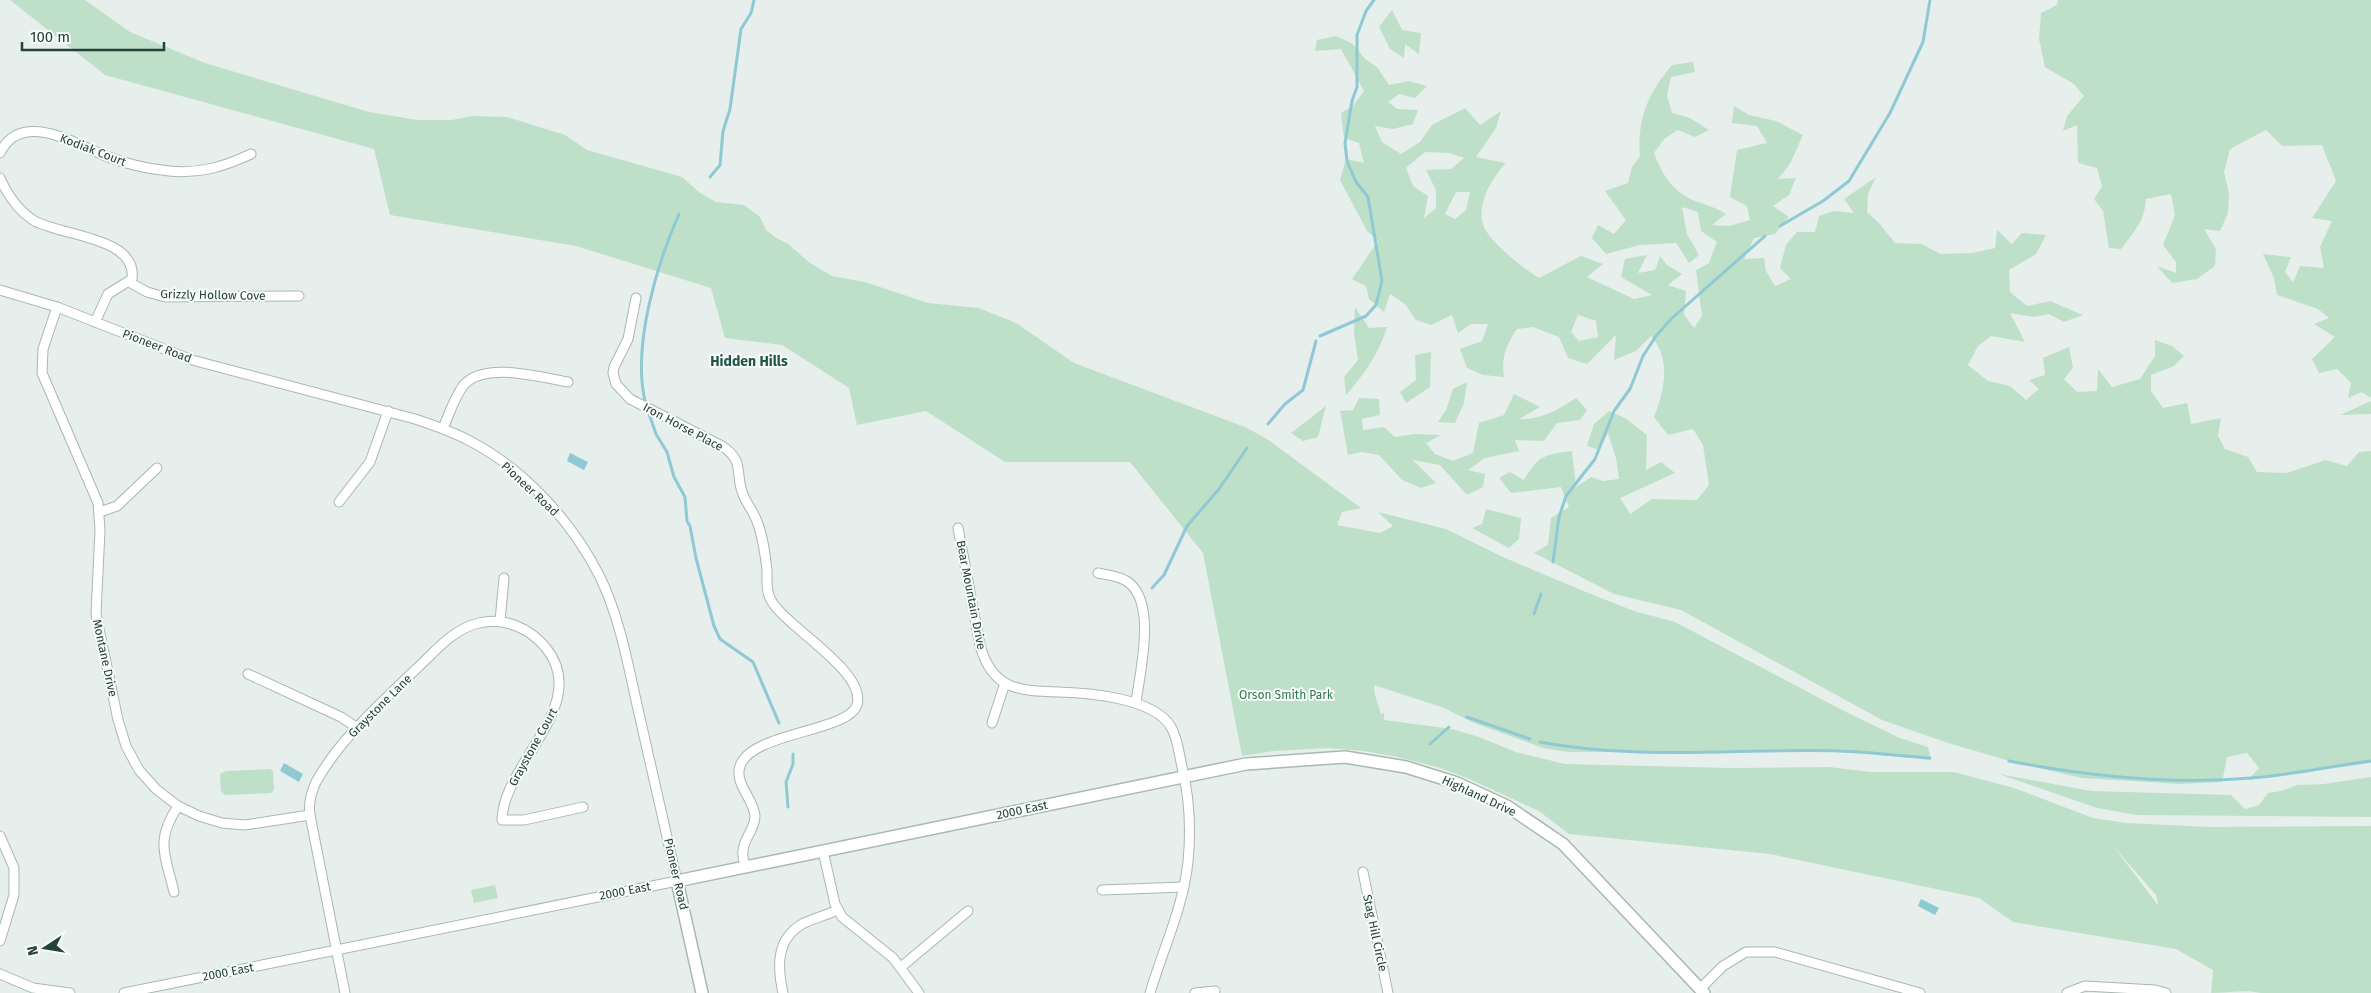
<svg xmlns="http://www.w3.org/2000/svg" width="2371" height="993" font-family="'Fira Sans',sans-serif">
	<rect width="100%" height="100%" fill="#e6efeb"/>
	<g fill="#bfe0c8" fill-rule="evenodd">
		<path d="M10,0H85L130,32L205,63L369,112L418,120H452L472,116L507,117L565,135L587,150L682,177L700,193L716,202L744,205L760,217L766,230L775,237L788,244L810,263L832,276L865,282L928,303L979,308L1016,323L1074,363L1245,427L1267,439L1361,508L1342,512L1337,525L1380,533L1393,526L1378,512L1446,529L1505,558L1581,590L1634,611L1675,622L1846,712L1900,738L1928,747L1931,760L1842,751L1568,752L1543,748L1474,723L1444,708L1374,685L1375,695L1381,714L1384,713V720L1452,729L1479,737L1516,752L1565,764L1731,768L1829,767L1871,772H1954L2014,788L2093,818L2126,823L2209,827L2371,826V993H2261C2244,989 2228,993 2211,993L2213,970L2176,949L2013,922L1979,898L1770,854L1569,834L1539,811L1467,778L1437,767L1397,757L1364,751L1328,748L1274,751L1242,756L1203,553L1130,462H1005L926,411L857,425L849,388L782,345L725,338L711,288L576,246L390,215L374,149L105,75ZM2114,847L2156,895L2158,904H2157Z"/>
		<path d="M2058,0H2371V398L2362,392L2348,398L2351,383L2337,369L2319,373L2312,359L2335,337L2314,324L2329,318L2318,309L2277,295L2274,278L2263,254L2291,257L2285,272L2293,282L2300,266L2324,268L2320,247L2332,221L2312,218L2336,181L2322,145L2282,146L2266,130L2230,149L2224,172L2229,194L2228,213L2220,231L2204,229L2216,249L2215,266L2197,279L2172,283L2157,266L2176,273V262L2163,245L2175,215L2171,194L2146,199C2144,223 2135,230 2121,249L2109,248L2103,211L2094,199L2102,186L2097,168L2078,163L2077,125L2063,131L2067,116L2084,96L2074,84L2045,67L2039,39L2041,13L2057,5Z"/>
		<path d="M1392,10L1402,30L1421,33L1419,54L1405,44L1404,58L1390,49L1379,27Z"/>
		<path d="M1336,36L1353,44L1365,59L1377,67L1389,85L1409,81L1427,86L1415,98L1399,94L1388,102L1397,109L1418,110L1413,124L1393,129L1375,126L1382,142L1401,154L1420,142L1432,125L1465,108L1480,125L1501,111L1496,128L1476,157L1506,163C1492,178 1475,206 1484,227C1491,243 1524,269 1539,278L1581,256L1603,264L1587,277L1634,299L1652,295L1621,277L1625,259L1647,255L1638,273L1655,270L1660,256L1667,265L1682,274L1668,285L1686,291L1684,315L1694,328L1702,316L1696,270L1709,263L1717,242L1701,231L1698,212L1682,207L1687,234L1699,255L1689,263L1676,243L1640,245L1606,254L1592,238L1598,225L1614,234L1626,220L1605,191L1628,183L1632,167L1640,156C1637,119 1648,93 1672,65L1693,62L1695,72L1671,77L1667,95L1672,113L1690,118L1709,130L1695,137L1678,130L1664,139L1654,153C1662,174 1672,191 1693,200C1705,205 1715,207 1726,214L1712,225L1729,226L1750,220L1747,206L1730,197L1737,150L1767,143L1757,126L1732,123L1734,106L1749,115L1776,121L1803,135L1790,164L1778,179L1796,178L1789,195L1773,206L1789,217L1775,234L1754,238L1744,259L1764,258L1766,271L1775,286L1791,279L1780,268L1786,245L1797,232H1815L1819,216L1834,211L1854,213L1844,199L1876,177L1868,194L1867,212L1879,223L1895,243L1922,244L1940,254L1973,253L1995,248L1997,230L2012,244L2022,233L2046,235L2036,254L2009,270L2010,292L2027,306L2050,301L2083,315L2064,322L2049,314L2034,317L2010,313L2025,342L1991,336L1978,346L1968,365L1988,381L2010,386L2026,400L2039,389L2029,380L2045,375L2043,358L2069,347L2073,368L2064,379L2077,392L2097,391L2098,369L2112,387L2140,379L2155,356V340L2172,346L2184,356L2174,366L2151,375V391L2163,408L2187,403L2191,424L2221,418L2218,436L2225,449L2248,457L2257,472L2287,473L2325,460L2347,466L2359,452L2371,451V763L2248,780L2259,768L2247,753L2227,757L2222,782L2180,784L2082,778L2013,762L1948,743L1882,720L1681,610L1614,594L1534,553L1548,545L1551,518L1569,507L1561,487L1511,493L1499,478L1510,472L1524,480C1539,455 1543,455 1572,451L1576,487L1591,477L1603,481L1619,479L1616,458L1608,433L1599,450L1587,446L1594,424L1609,411L1625,418L1647,435L1646,470L1661,462L1675,473L1620,498L1630,514L1652,499L1697,500L1709,485L1703,445L1693,429L1668,435L1654,417C1664,390 1672,360 1651,336L1636,351L1614,360L1616,335L1587,364L1568,358L1559,337L1533,327L1517,329C1506,345 1501,358 1504,377L1483,375L1467,368L1460,349L1482,341L1488,324H1471L1458,333L1452,315L1431,325L1416,320L1405,304L1390,294L1384,312L1369,299L1366,286L1352,279L1378,241L1367,231L1340,180L1346,159L1364,163L1359,143L1344,138L1341,113L1353,106L1364,91L1341,49L1315,51L1317,40ZM1425,152L1450,153L1464,158L1451,169L1426,170L1436,190V208L1424,218L1428,196L1413,186L1406,168ZM1470,192L1466,210L1455,219L1445,214L1456,192ZM1578,315L1596,321L1598,337L1579,341L1571,332Z"/>
		<path d="M1355,307L1369,328L1387,327C1379,354 1364,374 1346,395L1344,377L1358,360L1354,333Z"/>
		<path d="M1431,352L1430,387L1406,403L1400,392L1416,380L1415,355Z"/>
		<path d="M1467,382L1464,403L1455,423L1438,422L1446,410L1453,389Z"/>
		<path d="M1514,394L1540,407L1519,419C1542,420 1557,410 1576,398L1587,410L1580,420L1557,423L1544,441L1515,440L1519,451L1485,458L1468,470L1485,474L1483,487L1467,495L1440,465L1413,460L1436,483L1421,488L1402,480L1379,455L1361,452L1348,455L1340,411L1353,410L1359,398L1379,399L1380,415L1362,419L1363,430L1384,427L1395,437L1414,434L1441,435L1426,443L1435,454L1453,461L1473,453L1479,423L1504,415Z"/>
		<path d="M2371,401V414L2340,415Z"/>
		<path d="M1326,406L1318,437L1303,441L1291,433Z"/>
		<path d="M1486,509L1521,518L1519,539L1509,548L1472,528L1482,524Z"/>
		<path d="M270,769L273,771L274,790L271,793L225,795L221,791L220,774L226,771Z"/>
		<path d="M1999,774L2091,791L2231,795L2245,809L2259,805L2268,793L2281,791L2297,785L2324,784L2371,777V817L2137,815L2097,808Z"/>
		<path d="M495,885L498,898L474,903L471,890Z"/>
	</g>
	<g fill="#8ec9d4">
		<path d="M570,453L588,462L584,470L567,461Z"/>
		<path d="M284,763L303,774L299,782L280,771Z"/>
		<path d="M1921,899L1939,908L1935,915L1918,906Z"/>
	</g>
	<g fill="none" stroke-linecap="round" stroke-linejoin="round">
		<g stroke="#8ec9d4" stroke-width="3">
			<path d="M710,177L720,165L723,131L730,109L741,29L751,13L754,0"/>
			<path d="M1780,226L1823,201L1849,181L1890,113L1923,42L1930,0"/>
			<path d="M1320,336L1366,316L1376,305L1382,281L1368,197L1356,182L1347,161L1345,143L1352,101L1357,87V35L1366,11L1374,0"/>
			<path d="M646,405C631,350 656,266 679,214"/>
			<path d="M648,411L656,434L667,452L674,477L685,497L687,521L690,526L696,558L714,626L720,639L753,662L779,723"/>
			<path d="M1268,424L1285,404L1303,390L1316,341"/>
			<path d="M1553,562L1559,517L1566,496L1595,459L1614,411L1630,389L1643,356L1656,336L1671,319L1765,236"/>
			<path d="M1152,588L1164,575L1187,526L1219,489L1247,448"/>
			<path d="M1534,614L1541,594"/>
			<path d="M1467,717L1530,739"/>
			<path d="M1540,742C1639,761 1740,748 1839,751C1870,752 1900,756 1930,758"/>
			<path d="M1430,744L1449,727"/>
			<path d="M2009,761C2087,776 2170,785 2251,778C2291,775 2331,766 2371,761"/>
			<path d="M788,807L786,782L793,764V754"/>
		</g>
		<defs>
			<g id="minor">
				<path d="M0,153C21,109 75,144 106,156C126,164 148,169 169,171C200,174 223,167 251,154"/>
				<path d="M0,178C7,194 18,210 33,220C58,236 138,236 132,279L108,294L95,322"/>
				<path d="M129,282L147,292L165,297L299,296"/>
				<path d="M0,290L57,307L192,360L415,419C433,425 451,431 468,440C523,468 572,521 600,577C621,620 629,671 640,718C652,772 665,826 677,881L124,993"/>
				<path d="M636,298L628,339L614,367L613,373L616,384L630,399L722,446C743,460 736,469 741,488C743,499 752,509 756,519C763,535 765,554 767,570C767,580 766,592 771,600C784,626 867,671 857,705C848,732 751,732 740,766C734,784 754,799 755,816C755,830 743,839 743,851C742,856 744,862 745,866"/>
				<path d="M57,307L43,349L42,373L98,503L100,530L96,614L118,720L126,746L139,770L156,789L178,806L199,816L222,823L245,825L310,815"/>
				<path d="M443,428C449,415 454,398 463,386C483,361 540,377 568,382"/>
				<path d="M339,502L370,462L388,411"/>
				<path d="M100,512L117,506L157,468"/>
				<path d="M958,528L980,645C992,690 1019,691 1059,692C1090,693 1154,698 1171,727C1178,739 1179,754 1182,767C1190,799 1191,830 1188,862C1183,908 1163,949 1150,993"/>
				<path d="M1098,573C1108,575 1120,576 1128,582C1157,603 1140,672 1136,702"/>
				<path d="M500,621L504,578"/>
				<path d="M248,674L341,717L356,727"/>
				<path d="M992,723L1005,683"/>
				<path d="M0,836L14,868V895L0,941"/>
				<path d="M823,851L835,904L842,917L893,958L919,993"/>
				<path d="M1363,872L1388,993"/>
				<path d="M1102,890L1184,887"/>
				<path d="M174,892C165,854 155,841 178,806"/>
				<path d="M901,967L968,911"/>
				<path d="M0,974L33,988L70,993"/>
				<path d="M1700,989L1723,966L1746,952H1775L1920,993"/>
				<path d="M345,993L310,815C308,803 311,793 316,782C340,739 378,706 413,672C433,654 452,629 479,623C504,617 530,628 546,648C592,705 503,763 502,820H524L583,807"/>
				<path d="M783,993C777,966 776,938 804,923C815,918 827,915 837,910"/>
				<path d="M1195,993L1215,991"/>
				<path d="M2067,993L2085,986L2155,990L2166,993"/>
			</g>
			<path id="tertiary" d="M702,993L677,881L1246,764L1345,757L1406,767L1457,783L1507,806L1563,844L1704,993"/>
		</defs>
		<use href="#minor" stroke="#a8b8b2" stroke-width="11"/>
		<use href="#tertiary" stroke="#a8b8b2" stroke-width="14"/>
		<use href="#minor" stroke="#fff" stroke-width="9"/>
		<use href="#tertiary" stroke="#fff" stroke-width="11"/>
	</g>
	<g text-anchor="middle" stroke-width="4" stroke-linejoin="round" paint-order="stroke">
		<g font-size="12" fill="#24423a" stroke="#f7fbf9">
			<text transform="translate(93 150) rotate(21)" y="4">Kodiak Court</text>
			<text transform="translate(213 295) rotate(1)" y="4">Grizzly Hollow Cove</text>
			<text transform="translate(157 346) rotate(21)" y="4">Pioneer Road</text>
			<text transform="translate(683 427) rotate(28)" y="4">Iron Horse Place</text>
			<text transform="translate(530 489) rotate(43)" y="4">Pioneer Road</text>
			<text transform="translate(971 595) rotate(79)" y="4">Bear Mountain Drive</text>
			<text transform="translate(105 658) rotate(78)" y="4">Montane Drive</text>
			<text transform="translate(380 706) rotate(-45)" y="4">Graystone Lane</text>
			<text transform="translate(533 747) rotate(-61)" y="4">Graystone Court</text>
			<text transform="translate(1479 796) rotate(25)" y="4">Highland Drive</text>
			<text transform="translate(1022 810) rotate(-12)" y="4">2000 East</text>
			<text transform="translate(676 874) rotate(77)" y="4">Pioneer Road</text>
			<text transform="translate(625 891) rotate(-11)" y="4">2000 East</text>
			<text transform="translate(1375 933) rotate(78)" y="4">Stag Hill Circle</text>
			<text transform="translate(228 972) rotate(-11)" y="4">2000 East</text>
		</g>
		<g font-size="12" fill="#2d7a4b" stroke="#f7fbf9">
			<text x="1286" y="699">Orson Smith Park</text>
		</g>
		<g font-size="14" font-weight="bold" fill="#1f5548" stroke="#f7fbf9">
			<text x="749" y="366">Hidden Hills</text>
		</g>
	</g>
	<g transform="translate(45 948) rotate(258)" stroke="#f7fbf9" stroke-width="4" paint-order="stroke">
	<path d="M0-4L9 19L0 12L-9 19Z" fill="#24423a"/>
	<text y="-8" font-size="14" font-weight="bold" text-anchor="middle" fill="#24423a">N</text>
	</g>
	<path d="M22 42v8h142v-8" fill="none" stroke="#24423a" stroke-width="2.5"/>
	<text x="30" y="42" font-size="15" fill="#24423a" stroke="#f7fbf9" stroke-width="4" paint-order="stroke">100 m</text>
</svg>
